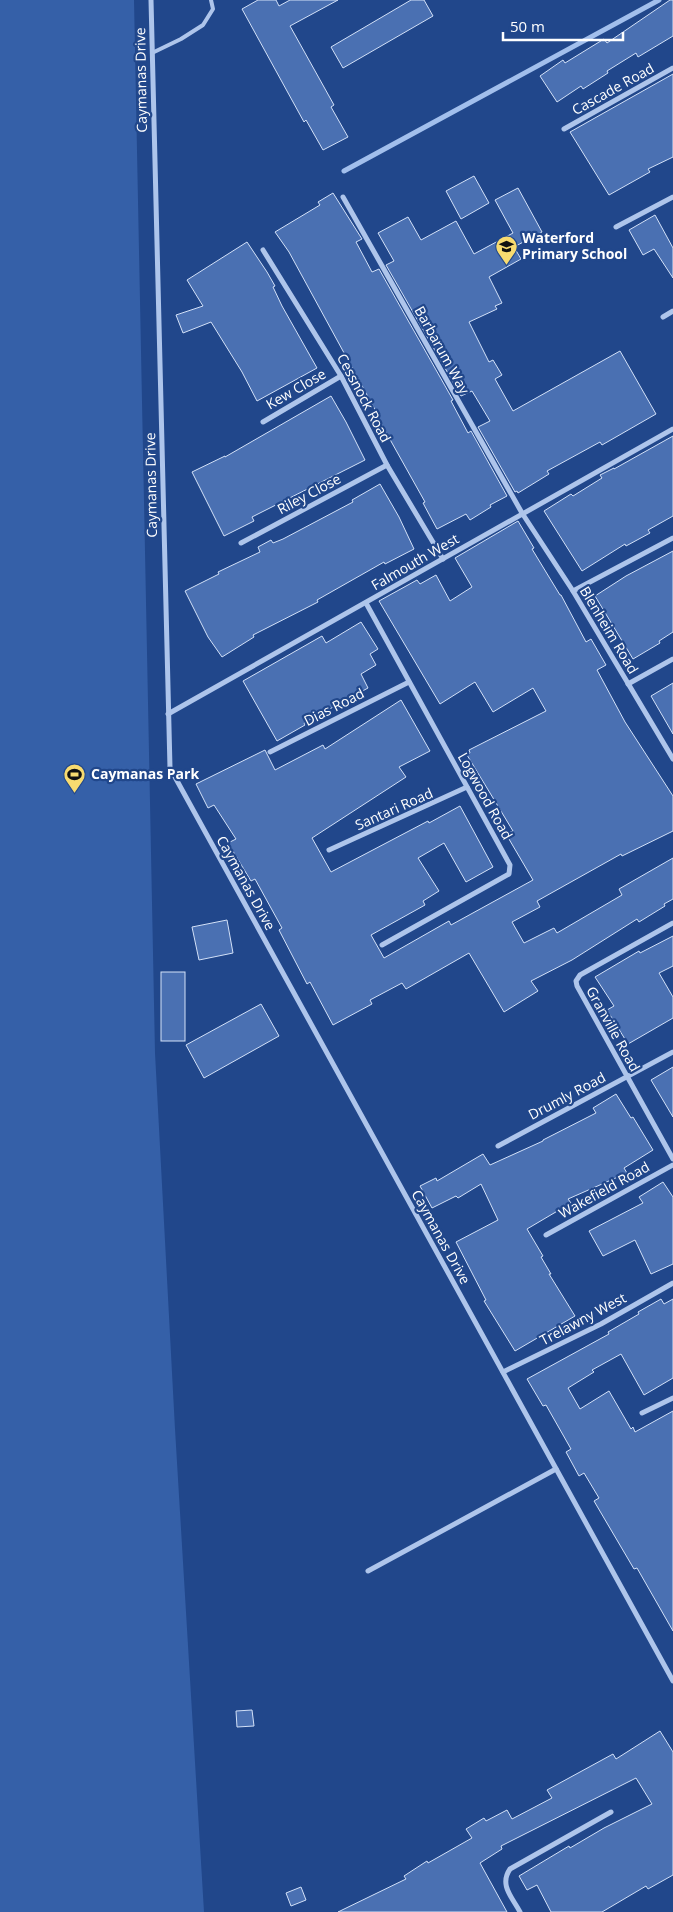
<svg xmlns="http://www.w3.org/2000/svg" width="673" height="1912" font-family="'Open Sans',sans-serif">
	<rect width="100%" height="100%" fill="#21478b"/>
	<path fill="#3560a8" d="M0,0H134L155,1053L175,1429L204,1912H0Z"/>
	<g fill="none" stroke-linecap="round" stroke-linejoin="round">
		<path stroke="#a2bfec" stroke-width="5" d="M344,171L659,0"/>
	</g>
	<g fill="#4a70b2" stroke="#d3e1f8">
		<path d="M258,0H276L279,6L290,0H338L290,26L334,105L331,107L348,137L323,150L306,120L304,122L242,9Z"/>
		<path d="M411,0H424L433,16L343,68L331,47Z"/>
		<path d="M670,0H673V36L638,57L636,53L607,71L608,73L583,89L581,86L557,102L540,76L563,60L565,63L604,39L607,43Z"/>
		<path d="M673,74V157L648,169L650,172L609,195L570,132Z"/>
		<path d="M474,176L489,203L461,219L446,191Z"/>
		<path d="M518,188L542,232L514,247L521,259L489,277L502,303L495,306L497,309L469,322L489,362L493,360L502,375L495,379L513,411L620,351L656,414L602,445L600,442L547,471L549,474L518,493L517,491L515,492L478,427L490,421L472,391L461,396L386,265L394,261L378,233L408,217L421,240L456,221L474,254L513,233L495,200Z"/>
		<path d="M333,193L362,239L356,242L372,272L379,269L453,400L451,401L468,433L471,431L507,496L490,505L491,507L470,520L466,514L437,529L423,503L425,502L378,418L379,417L289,252L275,232L320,205L318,202Z"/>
		<path d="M655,215L673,248V278L654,249L643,255L629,230Z"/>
		<path d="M247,242L267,272L275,286L273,287L282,306L317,368L257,401L242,372L211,322L183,333L176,315L203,306L187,280Z"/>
		<path d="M331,396L346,422L365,460L252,517L254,521L224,536L192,472L225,456V457Z"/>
		<path d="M673,436V516L648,530L650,533L626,546L625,544L582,571L544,511L571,494L573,496L602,478L600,475L614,468V469Z"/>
		<path d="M380,484L399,517L414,549L385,564L384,562L317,600L318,602L253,635L254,637L222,657L208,637L185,591L219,574L218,572L260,552L258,547L271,540L273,543L283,539L353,502L352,500Z"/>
		<path d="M518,521L534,548L532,549L560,595H561L586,642L591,639L606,665L597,670L625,722L673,796V831L622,856L621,854L537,901L540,907L512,922L524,943L554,928L557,933L622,895L619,889L673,858V899L664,904L665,906L639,922L637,919L572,960L531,981L538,991L504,1012L469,953L406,989L402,983L370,1000L372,1004L333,1025L310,982L307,984L279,930L282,928L255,879L251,881L228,843L236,839L214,805L208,808L196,784L265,750L275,770L323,745L325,749L401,700L430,751L399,767L406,777L312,838L331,872L428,821L429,823L460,806L493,867L466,882L444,843L418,858L439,891L423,901L425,905L371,935L384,958L449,921L451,925L533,880L506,834L513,831L467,755L470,753L469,750L546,711L533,688L493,712L475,682L440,704L379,601L417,580L420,584L436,575L450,601L472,587L455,558Z"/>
		<path d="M673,551V632L659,641L660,643L633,659L595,596L626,576Z"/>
		<path d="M361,622L378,649L370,654L376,665L361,674L368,688L304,723L305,725L277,741L243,681L322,636L326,643Z"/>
		<path d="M673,683V734L651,696Z"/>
		<path d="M227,920L233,953L199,960L192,927Z"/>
		<path d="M673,936V966L659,973L673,997V1018L628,1044L607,1010L614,1006L595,977L639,951L640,953Z"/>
		<rect x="161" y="972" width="24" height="69"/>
		<path d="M261,1004L279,1036L204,1078L186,1045Z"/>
		<path d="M673,1067V1117L651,1080Z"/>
		<path d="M616,1094L631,1118L633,1117L653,1150L624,1168L627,1173L568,1199L571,1203L527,1229L543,1256L541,1257L551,1274H549L575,1316L515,1351L484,1301L486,1300L456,1242L498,1220L481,1184L458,1198L456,1196L432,1208L420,1186L436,1178L437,1181L483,1154L490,1165L543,1141V1140L596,1113L593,1108Z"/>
		<path d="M663,1182L673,1197V1264L651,1274L635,1240L603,1256L589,1231L643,1203L639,1197Z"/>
		<path d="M661,1299L664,1304L673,1299V1378L644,1395L621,1354L592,1370L594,1372L568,1388L580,1409L609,1391L631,1429L633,1427L635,1432L673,1411V1631L637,1568L634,1569L594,1501L599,1498L584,1473L579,1476L566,1452L571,1449L546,1405L543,1406L527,1379L609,1334L608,1332L639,1314L638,1312Z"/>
		<path d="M252,1710L254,1726L237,1727L236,1711Z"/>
		<path d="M660,1731L673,1752V1875L648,1889L646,1886L602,1912H551L537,1885L527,1890L519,1876L569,1846L570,1848L604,1828L652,1804L636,1778L501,1846L502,1849L480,1863L507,1912H338L406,1879L404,1876L427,1861L428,1863L472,1838L466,1829L484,1818L486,1821L507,1810L512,1819L552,1798L547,1790L613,1754L616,1759Z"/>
		<path d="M301,1887L306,1900L291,1906L286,1893Z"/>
	</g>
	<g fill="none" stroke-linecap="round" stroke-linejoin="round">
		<path stroke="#aec5eb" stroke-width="4" d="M152,53L181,39L203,25L213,9L211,0"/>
		<g stroke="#aec5eb" stroke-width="5">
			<path d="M151,0L170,768L673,1681"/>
			<path d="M564,129L673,68"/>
			<path d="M343,197L522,513L573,591L673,759"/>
			<path d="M616,227L673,197"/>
			<path d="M263,250L341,376L387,465L443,559"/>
			<path d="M663,317L673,311"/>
			<path d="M263,422L341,376"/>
			<path d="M241,543L387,465"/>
			<path d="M573,591L673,538"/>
			<path d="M366,603L510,865L509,874L382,945"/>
			<path d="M628,684L673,659"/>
			<path d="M168,714L673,429"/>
			<path d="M270,752L409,682"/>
			<path d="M329,850L467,787"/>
			<path d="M673,923L580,975L576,981L577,986L673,1159"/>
			<path d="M498,1146L673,1052"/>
			<path d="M546,1235L673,1165"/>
			<path d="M503,1372L601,1324L673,1283"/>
			<path d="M642,1413L673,1398"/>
			<path d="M368,1571L556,1469"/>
			<path d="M520,1912C512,1897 499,1885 510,1869L611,1812"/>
		</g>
	</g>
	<defs>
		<symbol id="school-pin" viewBox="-11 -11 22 30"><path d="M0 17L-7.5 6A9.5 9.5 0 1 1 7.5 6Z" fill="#f8db70" stroke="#21478b"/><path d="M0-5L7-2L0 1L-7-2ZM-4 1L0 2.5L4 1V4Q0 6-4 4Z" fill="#111"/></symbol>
		<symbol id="stadium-pin" viewBox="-11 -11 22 30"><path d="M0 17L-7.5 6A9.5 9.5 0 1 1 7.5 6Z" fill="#f8db70" stroke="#21478b"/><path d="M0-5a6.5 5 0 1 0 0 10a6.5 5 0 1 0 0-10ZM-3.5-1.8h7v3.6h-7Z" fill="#111"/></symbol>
	</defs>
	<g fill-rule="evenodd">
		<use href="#school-pin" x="494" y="234" width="25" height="34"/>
		<use href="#stadium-pin" x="62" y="762" width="25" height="34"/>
	</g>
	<g text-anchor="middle" stroke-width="4.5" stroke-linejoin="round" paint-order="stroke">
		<g font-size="14" fill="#fff" stroke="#21478b">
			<text transform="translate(141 80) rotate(-91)" y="5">Caymanas Drive</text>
			<text transform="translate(613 89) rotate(-29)" y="5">Cascade Road</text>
			<text transform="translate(442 350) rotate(61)" y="5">Barbarum Way</text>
			<text transform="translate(296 389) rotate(-30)" y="5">Kew Close</text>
			<text transform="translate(364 398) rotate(62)" y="5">Cessnock Road</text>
			<text transform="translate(151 485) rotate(-91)" y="5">Caymanas Drive</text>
			<text transform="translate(309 494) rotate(-28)" y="5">Riley Close</text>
			<text transform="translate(415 562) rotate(-30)" y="5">Falmouth West</text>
			<text transform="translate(609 630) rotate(59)" y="5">Blenheim Road</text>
			<text transform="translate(334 707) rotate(-27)" y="5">Dias Road</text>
			<text transform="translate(485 796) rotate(61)" y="5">Logwood Road</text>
			<text transform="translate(394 809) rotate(-24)" y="5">Santari Road</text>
			<text transform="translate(246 883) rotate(61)" y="5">Caymanas Drive</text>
			<text transform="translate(613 1029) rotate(61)" y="5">Granville Road</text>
			<text transform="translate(567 1096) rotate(-28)" y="5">Drumly Road</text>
			<text transform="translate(604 1190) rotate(-29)" y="5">Wakefield Road</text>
			<text transform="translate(441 1237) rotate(61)" y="5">Caymanas Drive</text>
			<text transform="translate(583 1319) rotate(-28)" y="5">Trelawny West</text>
		</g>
		<g font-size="14" font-weight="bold" fill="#fff" stroke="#21478b" text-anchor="start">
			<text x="522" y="243">Waterford<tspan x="522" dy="16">Primary School</tspan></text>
			<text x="91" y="779">Caymanas Park</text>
		</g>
	</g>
	<path d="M503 32v8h120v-8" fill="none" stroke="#ffffff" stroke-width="2.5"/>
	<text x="510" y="32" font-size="15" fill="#ffffff" stroke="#21478b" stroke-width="4" paint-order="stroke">50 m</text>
</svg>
